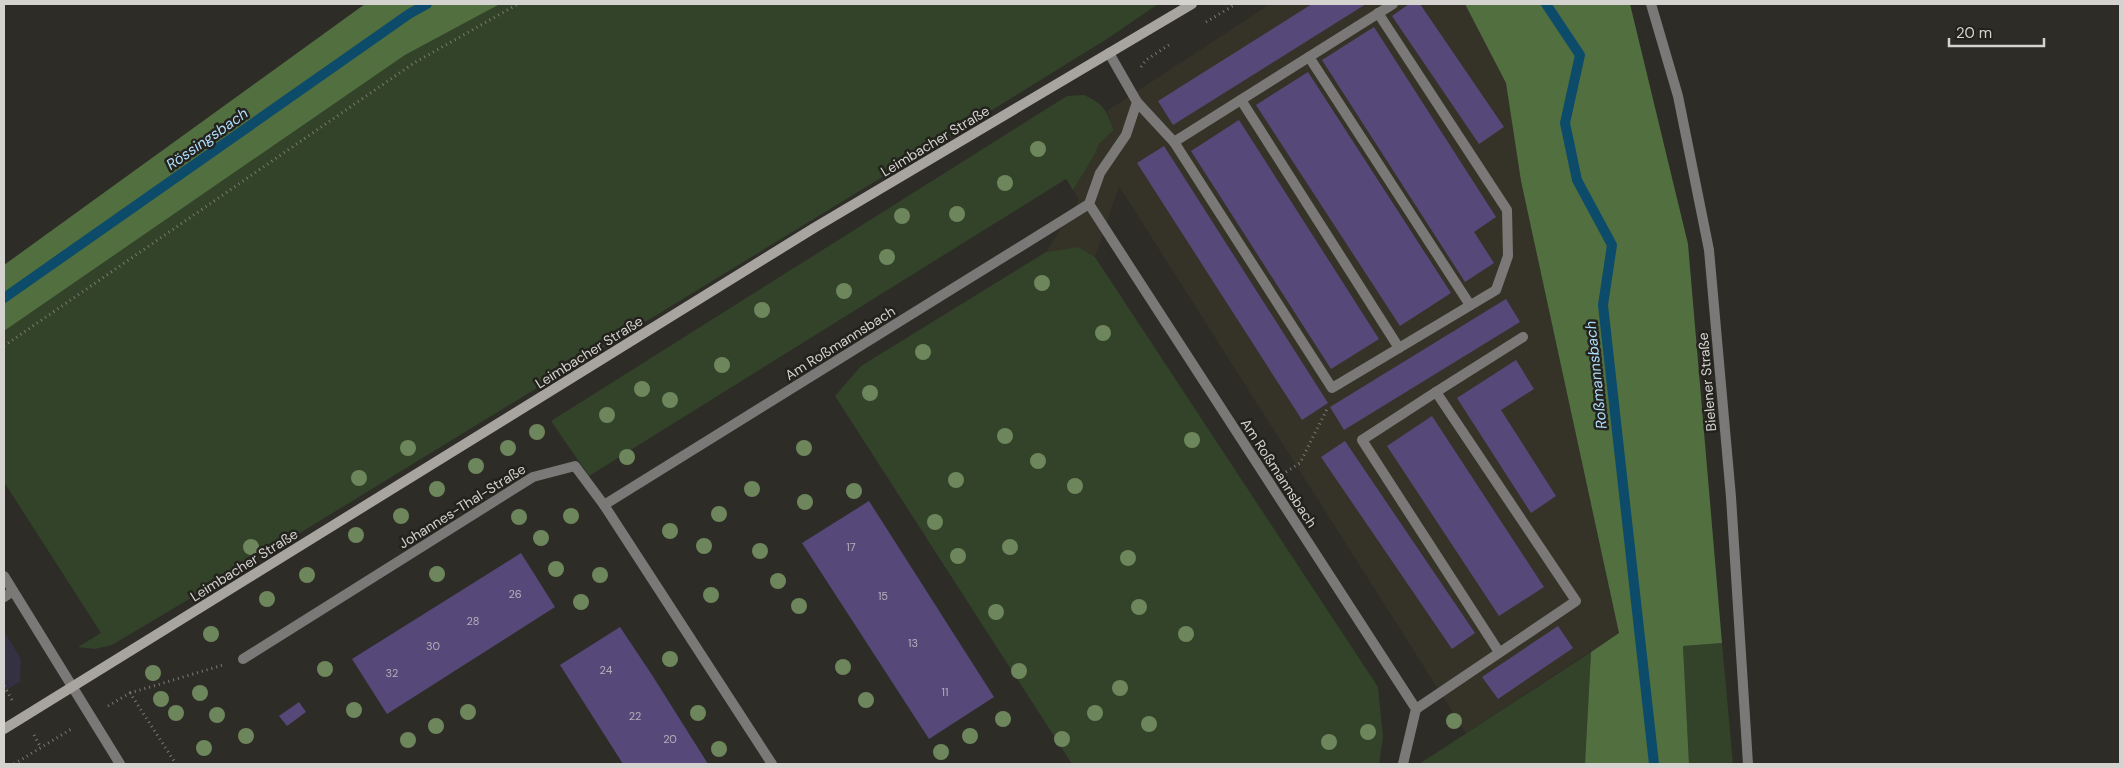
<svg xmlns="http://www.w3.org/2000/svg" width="2124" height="768" font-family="'DM Sans',sans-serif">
	<rect width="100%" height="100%" fill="#2d2c27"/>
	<path fill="#333142" d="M4,631L21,659L20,682L4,691Z"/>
	<path fill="#353328" d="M1270,4H1465L1506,82L1521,181L1619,633L1466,733L1119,186L1095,257L1078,247L1046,252L1079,200L1073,190L1095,154L1099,144L1114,130L1107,111Z"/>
	<g fill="#324329">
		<path d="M500,4H1158L1110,37L997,107L295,536L112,645L95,649L78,647L101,633L4,482V331L405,55Z"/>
		<path d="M1084,95C1104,104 1106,110 1114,130L1099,144L1095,154L1073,190L1066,179L589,476L551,421L1067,96Z"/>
		<path d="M1078,247L1095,257L1378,687L1383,737L1379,764H1072L835,396L861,366L1046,252Z"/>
		<path d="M1722,643L1733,764H1689L1683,646Z"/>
		<path d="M1591,652L1585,764H1419Z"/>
	</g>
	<g fill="#526f40">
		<path d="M365,4H500L405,55L4,331V265Z"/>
		<path d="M1465,4H1630L1688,244L1722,643L1683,646L1689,764H1585L1591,652L1619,633L1521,181L1506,83Z"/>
	</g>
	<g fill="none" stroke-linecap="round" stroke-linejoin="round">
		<g stroke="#0c4b69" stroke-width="10">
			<path d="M1546,4L1580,55L1565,123L1577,180L1612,245L1603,305L1654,764"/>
			<path d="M4,298L409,14L427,4"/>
		</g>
	</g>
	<g fill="#564979">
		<path d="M1312,4H1366L1173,125L1158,101Z"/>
		<path d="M1409,4H1420L1504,127L1479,144L1392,16Z"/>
		<path d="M1374,27L1496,217L1474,232L1494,263L1465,282L1322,60Z"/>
		<path d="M1308,72L1451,293L1400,326L1256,105Z"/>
		<path d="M1239,120L1379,339L1331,369L1191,151Z"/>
		<path d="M1164,146L1328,403L1302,420L1137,163Z"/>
		<path d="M1506,299L1520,322L1344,430L1330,407Z"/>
		<path d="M1516,360L1534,389L1501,410L1556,496L1531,513L1457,398Z"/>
		<path d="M1432,416L1544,587L1499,616L1387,446Z"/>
		<path d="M1345,441L1475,633L1452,649L1321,457Z"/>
		<path d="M869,501L994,697L929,739L802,543Z"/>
		<path d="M521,553L555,607L387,714L352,659Z"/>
		<path d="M1558,626L1573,648L1498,699L1482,677Z"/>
		<path d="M620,627L652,675L708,764H623L560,665Z"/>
		<path d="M299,702L306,712L287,726L279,716Z"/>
	</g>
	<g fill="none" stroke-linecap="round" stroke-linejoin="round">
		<g stroke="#7b7a76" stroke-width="3" stroke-dasharray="1 4" stroke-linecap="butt">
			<path d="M1206,22L1236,4"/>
			<path d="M1141,67L1146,60L1169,45"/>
			<path d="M4,346L414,63L518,4"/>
			<path d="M1286,472L1300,463L1327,409"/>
			<path d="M4,686L12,700"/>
			<path d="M130,693L223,665"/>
			<path d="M108,706L130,693L176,764"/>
			<path d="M34,735L41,748"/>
			<path d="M14,764L73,728"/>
		</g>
		<g stroke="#7b7977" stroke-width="10">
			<path d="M1309,57L1470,305"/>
			<path d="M1241,100L1399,348"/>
			<path d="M1137,102L1174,142L1332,388L1496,290L1508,256L1507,210L1378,13"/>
			<path d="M1174,142L1393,4"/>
			<path d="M1436,392L1523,337"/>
			<path d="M4,597L13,591"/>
			<path d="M1416,709L1576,601L1436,392L1362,440L1499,652"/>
		</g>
		<g stroke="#7b7977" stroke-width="10">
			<path d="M1651,4L1678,96L1709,250L1731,497L1748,764"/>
			<path d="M1109,53L1137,102L1126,135L1100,173L1089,204L1416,709L1403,764"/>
			<path d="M604,505L1089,204"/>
			<path d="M4,576L120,764"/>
			<path d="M243,659L533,477L575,466L604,505L772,764"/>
		</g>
		<path stroke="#a8a5a1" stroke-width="10" d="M4,729L814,228L1192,4"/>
	</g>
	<g fill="#6d865c">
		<circle cx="1038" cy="149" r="8"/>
		<circle cx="1005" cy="183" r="8"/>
		<circle cx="957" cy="214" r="8"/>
		<circle cx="902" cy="216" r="8"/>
		<circle cx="887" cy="257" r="8"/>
		<circle cx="1042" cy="283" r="8"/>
		<circle cx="844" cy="291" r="8"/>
		<circle cx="762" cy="310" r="8"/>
		<circle cx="1103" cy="333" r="8"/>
		<circle cx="923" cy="352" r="8"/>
		<circle cx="722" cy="365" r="8"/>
		<circle cx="642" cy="389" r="8"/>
		<circle cx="870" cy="393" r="8"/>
		<circle cx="670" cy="400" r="8"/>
		<circle cx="607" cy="415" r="8"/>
		<circle cx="537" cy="432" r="8"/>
		<circle cx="1005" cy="436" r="8"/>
		<circle cx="1192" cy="440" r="8"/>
		<circle cx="408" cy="448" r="8"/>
		<circle cx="508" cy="448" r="8"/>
		<circle cx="804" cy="448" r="8"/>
		<circle cx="627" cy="457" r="8"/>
		<circle cx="1038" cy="461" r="8"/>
		<circle cx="476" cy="466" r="8"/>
		<circle cx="359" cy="478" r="8"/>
		<circle cx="956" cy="480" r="8"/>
		<circle cx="1075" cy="486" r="8"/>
		<circle cx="437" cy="489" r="8"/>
		<circle cx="752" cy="489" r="8"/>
		<circle cx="854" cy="491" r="8"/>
		<circle cx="805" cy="502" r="8"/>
		<circle cx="719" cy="514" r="8"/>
		<circle cx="401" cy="516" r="8"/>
		<circle cx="571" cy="516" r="8"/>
		<circle cx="519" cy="517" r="8"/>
		<circle cx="935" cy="522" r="8"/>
		<circle cx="670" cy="531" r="8"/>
		<circle cx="356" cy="535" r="8"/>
		<circle cx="541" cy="538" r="8"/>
		<circle cx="704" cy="546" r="8"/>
		<circle cx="251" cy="547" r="8"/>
		<circle cx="1010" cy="547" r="8"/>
		<circle cx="760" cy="551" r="8"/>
		<circle cx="958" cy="556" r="8"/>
		<circle cx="1128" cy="558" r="8"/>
		<circle cx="556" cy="569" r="8"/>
		<circle cx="437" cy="574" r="8"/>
		<circle cx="307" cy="575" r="8"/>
		<circle cx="600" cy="575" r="8"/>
		<circle cx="778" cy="581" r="8"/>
		<circle cx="711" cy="595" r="8"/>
		<circle cx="267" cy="599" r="8"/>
		<circle cx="581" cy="602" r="8"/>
		<circle cx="799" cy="606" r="8"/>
		<circle cx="1139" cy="607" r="8"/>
		<circle cx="996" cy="612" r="8"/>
		<circle cx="211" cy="634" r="8"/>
		<circle cx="1186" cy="634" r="8"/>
		<circle cx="670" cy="659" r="8"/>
		<circle cx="843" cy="667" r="8"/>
		<circle cx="325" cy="669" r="8"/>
		<circle cx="1019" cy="671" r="8"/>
		<circle cx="153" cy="673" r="8"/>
		<circle cx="1120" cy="688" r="8"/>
		<circle cx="200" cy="693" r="8"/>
		<circle cx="161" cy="699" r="8"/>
		<circle cx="866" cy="700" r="8"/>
		<circle cx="354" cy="710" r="8"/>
		<circle cx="468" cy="712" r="8"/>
		<circle cx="176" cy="713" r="8"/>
		<circle cx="698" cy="713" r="8"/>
		<circle cx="1095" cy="713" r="8"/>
		<circle cx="217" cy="715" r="8"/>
		<circle cx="1003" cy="719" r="8"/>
		<circle cx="1454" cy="721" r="8"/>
		<circle cx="1149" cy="724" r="8"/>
		<circle cx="436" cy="726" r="8"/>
		<circle cx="1368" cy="732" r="8"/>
		<circle cx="246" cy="736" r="8"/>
		<circle cx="970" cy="736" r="8"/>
		<circle cx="1062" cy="739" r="8"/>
		<circle cx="408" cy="740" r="8"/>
		<circle cx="1329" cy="742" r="8"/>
		<circle cx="204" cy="748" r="8"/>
		<circle cx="719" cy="749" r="8"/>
		<circle cx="941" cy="752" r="8"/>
	</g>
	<g text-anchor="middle" stroke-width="5" stroke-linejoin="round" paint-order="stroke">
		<g font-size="11" fill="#b4b0ba">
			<text x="851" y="551">17</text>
			<text x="515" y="598">26</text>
			<text x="883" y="600">15</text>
			<text x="473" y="625">28</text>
			<text x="913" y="647">13</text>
			<text x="433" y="650">30</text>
			<text x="606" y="674">24</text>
			<text x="392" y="677">32</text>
			<text x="945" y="696">11</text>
			<text x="635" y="720">22</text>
			<text x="670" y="743">20</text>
		</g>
		<g font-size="14" fill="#d4d3d0" stroke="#23221d">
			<text transform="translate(935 141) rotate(-31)" y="5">Leimbacher Straße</text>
			<text transform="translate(840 343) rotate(-32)" y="5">Am Roßmannsbach</text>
			<text transform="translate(589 352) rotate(-32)" y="5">Leimbacher Straße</text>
			<text transform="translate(1707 382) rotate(-95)" y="5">Bielener Straße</text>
			<text transform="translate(1279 473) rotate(57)" y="5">Am Roßmannsbach</text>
			<text transform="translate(462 506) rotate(-32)" y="5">Johannes-Thal-Straße</text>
			<text transform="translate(244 565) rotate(-32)" y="5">Leimbacher Straße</text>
		</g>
		<g font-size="15" font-style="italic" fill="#aedefc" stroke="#23221d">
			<text transform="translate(207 139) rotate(-35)" y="5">Rössingsbach</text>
			<text transform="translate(1596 375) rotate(-96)" y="5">Roßmannsbach</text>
		</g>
	</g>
	<rect width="2124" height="768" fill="none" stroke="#d4d3d0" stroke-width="10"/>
	<path d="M1949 38v8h95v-8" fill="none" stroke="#d4d3d0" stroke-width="2.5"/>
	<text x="1956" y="38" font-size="15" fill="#d4d3d0" stroke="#23221d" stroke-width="4" paint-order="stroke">20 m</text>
</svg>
